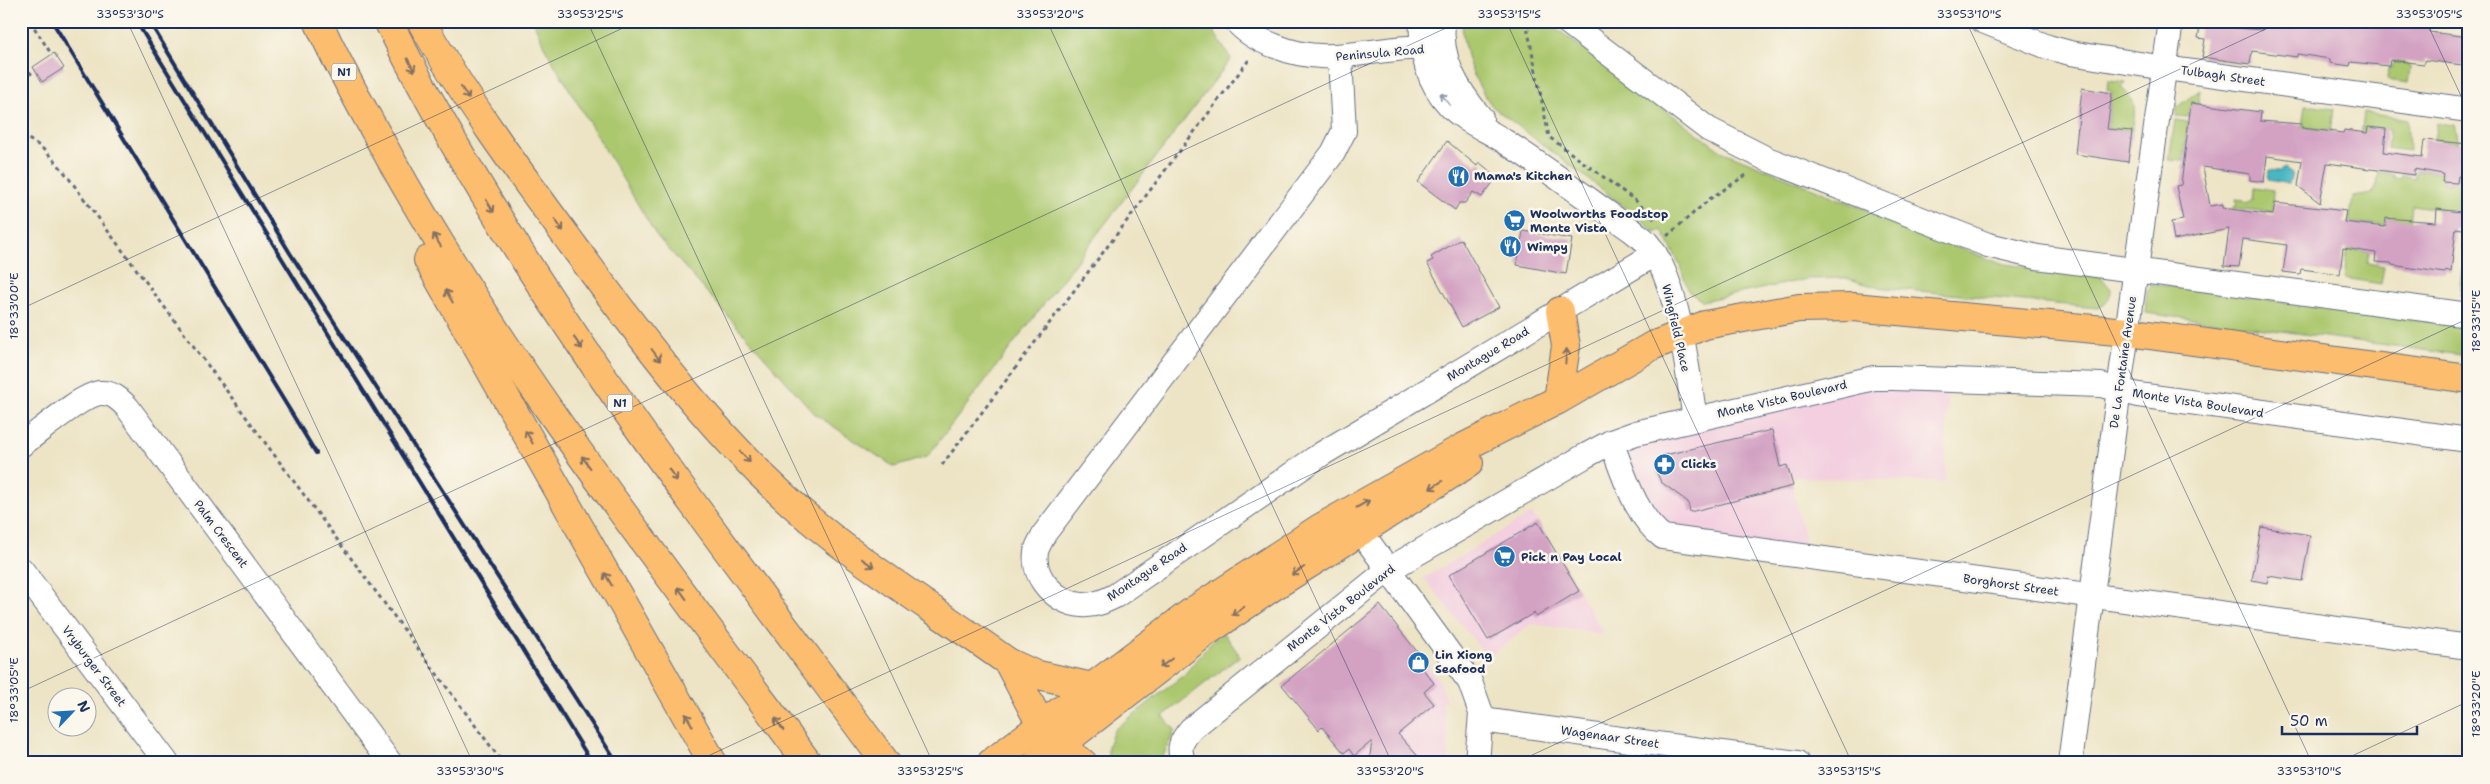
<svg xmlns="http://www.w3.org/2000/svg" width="2490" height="784" font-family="'Shantell Sans',sans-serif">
	<rect width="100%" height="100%" fill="#fbf7ec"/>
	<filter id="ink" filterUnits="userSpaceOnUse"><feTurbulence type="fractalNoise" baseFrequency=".02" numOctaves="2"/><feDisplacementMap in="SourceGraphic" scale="10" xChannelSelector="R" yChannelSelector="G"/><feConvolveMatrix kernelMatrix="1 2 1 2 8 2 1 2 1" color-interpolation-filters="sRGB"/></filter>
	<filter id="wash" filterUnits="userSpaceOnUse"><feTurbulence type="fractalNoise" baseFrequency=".0096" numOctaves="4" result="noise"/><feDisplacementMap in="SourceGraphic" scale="20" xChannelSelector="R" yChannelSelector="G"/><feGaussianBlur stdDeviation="1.12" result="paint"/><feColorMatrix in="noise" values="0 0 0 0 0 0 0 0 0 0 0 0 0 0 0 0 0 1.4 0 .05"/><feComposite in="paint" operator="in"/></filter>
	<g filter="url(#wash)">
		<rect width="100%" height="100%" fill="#ede4c5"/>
		<g fill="#f3cfdf">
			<path d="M1873,380L1948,381L1945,482L1791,477L1808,555L1664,536L1611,442Z"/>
			<path d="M1532,513L1604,634L1531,624L1488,658L1424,578Z"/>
			<path d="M1380,605L1440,682L1446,701L1442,702L1448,736L1449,763L1340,761L1344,753L1322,727L1319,730L1282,685Z"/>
		</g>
		<g fill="#acc86e" stroke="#647c66">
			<path d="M533,21H1207L1231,59L927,457L894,467L815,414L656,235L546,50Z"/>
			<path d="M1462,21H1546L1721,151L1998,263L2101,277L2111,289C2111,299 2107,304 2098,308L1876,287L1846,278L1808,279L1702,301L1689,292L1679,263L1662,230L1655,233L1641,219L1493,107C1473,81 1463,54 1462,21Z"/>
			<path d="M2393,62L2404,63L2410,67L2408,83L2387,80L2388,68H2391Z"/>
			<path d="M2108,80L2125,82L2121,88C2138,100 2135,112 2132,131L2107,129L2112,93L2111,91L2107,90Z"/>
			<path d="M2200,90L2198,104L2191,103L2189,117L2176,116L2177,107Z"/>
			<path d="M2305,105L2334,109L2331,132L2302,127Z"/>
			<path d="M2364,113L2407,119L2409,151L2387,148L2389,130L2368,127L2365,148L2358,163Z"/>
			<path d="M2175,120L2188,122L2183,161L2169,160Z"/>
			<path d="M2437,123L2454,125L2458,143L2434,139Z"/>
			<path d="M2417,170L2443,174L2442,182L2456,183L2458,176L2469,177V213L2412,205L2410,221L2387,218L2386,225L2349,223L2353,197L2372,194L2377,185L2379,172L2394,175V178L2401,179V175L2415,178Z"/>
			<path d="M2254,187L2273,190L2272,212L2233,208L2237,203L2236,199L2244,200L2246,203L2253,200Z"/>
			<path d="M2348,247L2351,249L2369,252L2367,263L2384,266L2381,284L2344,278Z"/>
			<path d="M2469,259V299L2459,295C2461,283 2459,269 2469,259Z"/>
			<path d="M2152,284L2469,327V356L2145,313L2147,291Z"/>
			<path d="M1224,633L1240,656L1163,716L1175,730L1163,756L1167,763H1108V746L1114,730L1185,674L1211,642Z"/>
		</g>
		<path fill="#48b6c1" stroke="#327290" d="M2285,168L2292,173L2289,184L2268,180L2269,170L2279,171Z"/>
		<g id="blocks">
			<g fill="#d3a2c3">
				<path d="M2201,21H2229L2228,25H2235V28L2262,30L2265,21H2374L2406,27L2407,21L2430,24L2429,32L2469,37V66L2425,60L2424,64L2390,60L2389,66L2351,62L2350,66L2330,63V59L2297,54V57L2252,51L2250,64L2202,57L2205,39L2198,38Z"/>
				<path d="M54,53L64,68L42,82L33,67Z"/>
				<path d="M2082,88L2112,93L2107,129L2132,131L2128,162L2075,154Z"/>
				<path d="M2191,103L2261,112L2260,121L2302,124V128L2343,133L2344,130L2367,133L2368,127L2386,129L2384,152L2422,157L2424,140L2469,144V177L2458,176L2457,183L2442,182L2443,174L2414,169V175L2327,163L2320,203L2298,186L2302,161L2267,156L2264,182L2250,180V174L2203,167L2210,206L2223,204V208L2273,215L2275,203L2346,211L2344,222L2385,227L2386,218L2436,222L2437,209L2469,213V230L2456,228L2451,272L2446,270L2445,273L2392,265L2391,263L2375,262L2376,253L2343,248L2340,274L2301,269L2300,274L2283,272L2287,245L2243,239L2239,267L2224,266L2229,229L2174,240L2171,222L2183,220L2176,186L2181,185Z"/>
				<path d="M1447,141L1477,166L1479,162L1497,177L1482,197L1473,192L1465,203H1459L1455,210L1418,182Z"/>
				<path d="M1523,231L1572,239L1566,274L1517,265Z"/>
				<path d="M1461,239L1499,307L1462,327L1427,263L1433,260L1431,257Z"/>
				<path d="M1772,430L1780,467L1787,465L1793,486L1690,512L1688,502L1661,482L1656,471L1665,455Z"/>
				<path d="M1538,522L1579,591L1536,617L1534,613L1488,640L1449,575Z"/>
				<path d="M2261,527L2310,535L2302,581L2268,576L2267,583L2252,580Z"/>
				<path d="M1380,605L1427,664L1422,668L1434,683L1424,692L1434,704L1398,734L1424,763H1369L1372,741L1354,756L1349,749L1344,753L1322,727L1319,730L1282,685Z"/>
			</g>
		</g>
	</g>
	<g filter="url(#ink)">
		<use href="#blocks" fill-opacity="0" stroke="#646e82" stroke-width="1"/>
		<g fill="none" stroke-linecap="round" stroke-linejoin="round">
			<defs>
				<g id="minor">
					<path d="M1236,21C1246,33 1261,41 1275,46C1324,66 1359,51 1408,48C1420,48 1431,48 1443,46"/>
					<path d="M1422,21C1420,52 1428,83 1450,106C1465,121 1483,128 1501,139C1546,168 1589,200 1633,231C1637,235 1643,238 1647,243C1679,280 1687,371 1695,419"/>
					<path d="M1443,21C1439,60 1457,89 1481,118"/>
					<path d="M1566,21L1708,129L1767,159L1988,245L2037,257L2469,315"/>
					<path d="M1983,21L2048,47L2070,53L2165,68L2469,110"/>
					<path d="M1340,58L1344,131L1333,153L1044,534C1042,539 1037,546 1036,552C1032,579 1057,603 1082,605C1094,606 1105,601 1115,596L1320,455L1655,254"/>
					<path d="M1611,442C1624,474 1635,516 1663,537L2469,647"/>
					<path d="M21,445C38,433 81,395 100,393C112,392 119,399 127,407L390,763"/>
					<path d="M1343,526L1361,532L1470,682L1481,713L1477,763"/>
					<path d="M21,569L167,763"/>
					<path d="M1482,720L1797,763"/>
					<path d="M1184,763C1177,748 1181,741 1191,729L1388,570L1585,456L1611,442L1636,433L1874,378H1893L2101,385L2138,395L2469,440"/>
					<path d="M2070,763L2119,389L2171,21"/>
				</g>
				<g id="major">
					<path d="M1558,400L1566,346L1560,311"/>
					<path d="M991,763L1193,611L1320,528L1462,448L1558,400L1652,346L1705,325L1799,308L1853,307L2127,332L2469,379"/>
					<path d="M1037,763L1205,633L1271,588L1469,463"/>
				</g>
				<g id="highway">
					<path d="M318,21C339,69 366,114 391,160C511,374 663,566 808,763"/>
					<path d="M388,21C522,289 708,523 886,763"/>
					<path d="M421,21C465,99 519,172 572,244C650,350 730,458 835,540C891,583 951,621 1008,662L1034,674L1092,687"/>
					<path d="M428,260L713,763"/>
					<path d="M1008,662L1041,725L1060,747L1083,763"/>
				</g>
			</defs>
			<use href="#minor" stroke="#646e82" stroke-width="26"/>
			<use href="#major" stroke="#646e82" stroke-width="30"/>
			<use href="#highway" stroke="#646e82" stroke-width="30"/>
			<g stroke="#646e82" stroke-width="3" stroke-dasharray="4 4" stroke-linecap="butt">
				<path d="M30,21L50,52"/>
				<path d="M1526,21L1549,137L1636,201L1655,220"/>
				<path d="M21,58L33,77"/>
				<path d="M21,137C47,142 72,184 88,204L503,763"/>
				<path d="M1667,236L1711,198L1749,173"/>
				<path d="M942,465L1251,57"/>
			</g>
			<use href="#minor" stroke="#fff" stroke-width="24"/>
			<use href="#major" stroke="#fcbd6e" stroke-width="28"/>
			<use href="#highway" stroke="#fcbd6e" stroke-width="28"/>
			<g stroke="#1b2f5e" stroke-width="4">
				<path d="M52,21L316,453"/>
				<path d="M136,21L592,763"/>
				<path d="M149,21L290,253L617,763"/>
			</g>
		</g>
		<defs><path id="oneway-shaft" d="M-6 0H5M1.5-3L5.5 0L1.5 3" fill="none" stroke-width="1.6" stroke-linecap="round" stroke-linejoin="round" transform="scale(1.25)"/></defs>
		<g stroke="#806f65">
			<use href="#oneway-shaft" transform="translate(411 65) rotate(62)"/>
			<use href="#oneway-shaft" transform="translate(465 93) rotate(57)"/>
			<use href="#oneway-shaft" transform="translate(490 206) rotate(59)"/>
			<use href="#oneway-shaft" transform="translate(559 225) rotate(54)"/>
			<use href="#oneway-shaft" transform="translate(437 240) rotate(-121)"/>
			<use href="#oneway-shaft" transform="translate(449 296) rotate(-120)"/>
			<use href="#oneway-shaft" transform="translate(578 343) rotate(55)"/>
			<use href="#oneway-shaft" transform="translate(656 355) rotate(53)"/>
			<use href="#oneway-shaft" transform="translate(1566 356) rotate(-85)"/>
			<use href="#oneway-shaft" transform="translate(529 437) rotate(-120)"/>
			<use href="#oneway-shaft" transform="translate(745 457) rotate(46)"/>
			<use href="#oneway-shaft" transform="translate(586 462) rotate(-126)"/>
			<use href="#oneway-shaft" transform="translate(673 475) rotate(54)"/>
			<use href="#oneway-shaft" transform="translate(1436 485) rotate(148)"/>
			<use href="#oneway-shaft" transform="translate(1363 504) rotate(-29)"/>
			<use href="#oneway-shaft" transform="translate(868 563) rotate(35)"/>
			<use href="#oneway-shaft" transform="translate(1298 571) rotate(148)"/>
			<use href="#oneway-shaft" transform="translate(608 579) rotate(-120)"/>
			<use href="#oneway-shaft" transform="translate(682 593) rotate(-126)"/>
			<use href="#oneway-shaft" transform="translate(1238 611) rotate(146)"/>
			<use href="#oneway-shaft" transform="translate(1166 663) rotate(143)"/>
			<use href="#oneway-shaft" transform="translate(689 720) rotate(-120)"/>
			<use href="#oneway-shaft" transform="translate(779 724) rotate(-126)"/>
		</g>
		<use stroke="#8d97ae" href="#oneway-shaft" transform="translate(1445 99) rotate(-129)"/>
	</g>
	<path fill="none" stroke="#1b2f5e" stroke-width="1" stroke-opacity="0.45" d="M127,21L473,763M587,21L933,763M1047,21L1392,763M1506,21L1852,763M1966,21L2312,763M2426,21L2469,113M21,309L638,21M21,692L1461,21M693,763L2283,21M1515,763L2469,318M2337,763L2469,701"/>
	<defs>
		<symbol id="restaurant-disc" viewBox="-11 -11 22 22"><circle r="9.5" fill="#1f6fb2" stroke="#fbf7ec"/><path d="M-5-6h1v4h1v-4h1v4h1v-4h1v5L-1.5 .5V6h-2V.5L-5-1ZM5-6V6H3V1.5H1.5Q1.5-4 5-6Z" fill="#fff"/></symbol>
		<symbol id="supermarket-disc" viewBox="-11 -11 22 22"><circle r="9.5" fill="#1f6fb2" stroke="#fbf7ec"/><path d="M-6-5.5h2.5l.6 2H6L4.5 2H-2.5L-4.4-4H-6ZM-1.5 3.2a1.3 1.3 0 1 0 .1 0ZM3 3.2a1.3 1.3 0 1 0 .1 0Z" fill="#fff"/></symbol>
		<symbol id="pharmacy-disc" viewBox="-11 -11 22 22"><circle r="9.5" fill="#1f6fb2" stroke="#fbf7ec"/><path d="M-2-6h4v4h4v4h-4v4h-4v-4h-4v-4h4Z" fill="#fff"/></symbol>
		<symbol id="shop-disc" viewBox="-11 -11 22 22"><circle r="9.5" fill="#1f6fb2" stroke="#fbf7ec"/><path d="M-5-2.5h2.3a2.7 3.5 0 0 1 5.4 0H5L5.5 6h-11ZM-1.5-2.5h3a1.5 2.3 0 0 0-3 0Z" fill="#fff"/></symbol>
	</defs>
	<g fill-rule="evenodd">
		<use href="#restaurant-disc" x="1446" y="164" width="25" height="25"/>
		<use href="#supermarket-disc" x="1502" y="208" width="25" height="25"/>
		<use href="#restaurant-disc" x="1498" y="234" width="25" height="25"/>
		<use href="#pharmacy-disc" x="1652" y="452" width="25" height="25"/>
		<use href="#supermarket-disc" x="1492" y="544" width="25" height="25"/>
		<use href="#shop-disc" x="1406" y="650" width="25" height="25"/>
	</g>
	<g text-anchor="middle" stroke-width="5" stroke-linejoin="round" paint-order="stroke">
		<g fill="#fbf7ec" stroke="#5e6b89" stroke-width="1">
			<rect x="331.5" y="63.5" width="25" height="17" rx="4"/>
			<rect x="607.5" y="394.5" width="25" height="17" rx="4"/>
		</g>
		<g font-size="11" font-weight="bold" fill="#1b2f5e">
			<text x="344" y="76">N1</text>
			<text x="620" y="407">N1</text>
		</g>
		<g font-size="12" fill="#1b2f5e" stroke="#fbf7ec">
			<text transform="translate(1380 53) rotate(-5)" y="4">Peninsula Road</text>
			<text transform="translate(2223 76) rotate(8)" y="4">Tulbagh Street</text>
			<text transform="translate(1676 328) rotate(77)" y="4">Wingfield Place</text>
			<text transform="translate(1488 354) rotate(-31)" y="4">Montague Road</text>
			<text transform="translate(2123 362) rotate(-82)" y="4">De La Fontaine Avenue</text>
			<text transform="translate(1782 399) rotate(-13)" y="4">Monte Vista Boulevard</text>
			<text transform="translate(2198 403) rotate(9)" y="4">Monte Vista Boulevard</text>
			<text transform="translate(221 534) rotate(53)" y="4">Palm Crescent</text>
			<text transform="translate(1147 572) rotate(-34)" y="4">Montague Road</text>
			<text transform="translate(2011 585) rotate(8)" y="4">Borghorst Street</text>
			<text transform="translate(1341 608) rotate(-38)" y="4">Monte Vista Boulevard</text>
			<text transform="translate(94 666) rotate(53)" y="4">Vryburger Street</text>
			<text transform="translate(1610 737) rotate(8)" y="4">Wagenaar Street</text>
		</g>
		<g font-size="12" font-weight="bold" fill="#1b2f5e" stroke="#fbf7ec" text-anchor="start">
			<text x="1474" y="180">Mama's Kitchen</text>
			<text x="1530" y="218">Woolworths Foodstop<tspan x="1530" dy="14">Monte Vista</tspan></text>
			<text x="1527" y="251">Wimpy</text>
			<text x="1681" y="468">Clicks</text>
			<text x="1521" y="561">Pick n Pay Local</text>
			<text x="1435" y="659">Lin Xiong<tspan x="1435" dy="14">Seafood</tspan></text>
		</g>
	</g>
	<rect width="2490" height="784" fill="none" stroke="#fbf7ec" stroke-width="55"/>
	<g transform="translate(72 712) rotate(65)"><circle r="24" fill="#fbf7ec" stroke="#a1a7b3"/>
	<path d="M0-4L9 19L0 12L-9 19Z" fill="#1f6fb2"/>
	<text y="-8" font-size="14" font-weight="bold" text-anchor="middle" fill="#1b2f5e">N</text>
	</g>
	<path d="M2282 726v8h135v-8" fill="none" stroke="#1b2f5e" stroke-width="2.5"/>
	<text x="2290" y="726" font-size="15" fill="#1b2f5e" stroke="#fbf7ec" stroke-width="4" paint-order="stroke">50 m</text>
	<rect x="28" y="28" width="2434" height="728" fill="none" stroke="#1b2f5e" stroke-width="2"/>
	<g font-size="12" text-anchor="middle" fill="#1b2f5e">
		<text x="130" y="18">33°53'30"S</text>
		<text x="590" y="18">33°53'25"S</text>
		<text x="1050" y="18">33°53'20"S</text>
		<text x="1509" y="18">33°53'15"S</text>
		<text x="1969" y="18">33°53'10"S</text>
		<text x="2429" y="18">33°53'05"S</text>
		<text transform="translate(14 306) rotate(-90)" y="4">18°33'00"E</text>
		<text transform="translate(2476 321) rotate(-90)" y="4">18°33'15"E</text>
		<text transform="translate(14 690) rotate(-90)" y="4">18°33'05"E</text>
		<text transform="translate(2476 704) rotate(-90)" y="4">18°33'20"E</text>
		<text x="470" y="775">33°53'30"S</text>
		<text x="930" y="775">33°53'25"S</text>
		<text x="1390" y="775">33°53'20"S</text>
		<text x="1849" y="775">33°53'15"S</text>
		<text x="2309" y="775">33°53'10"S</text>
	</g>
</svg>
